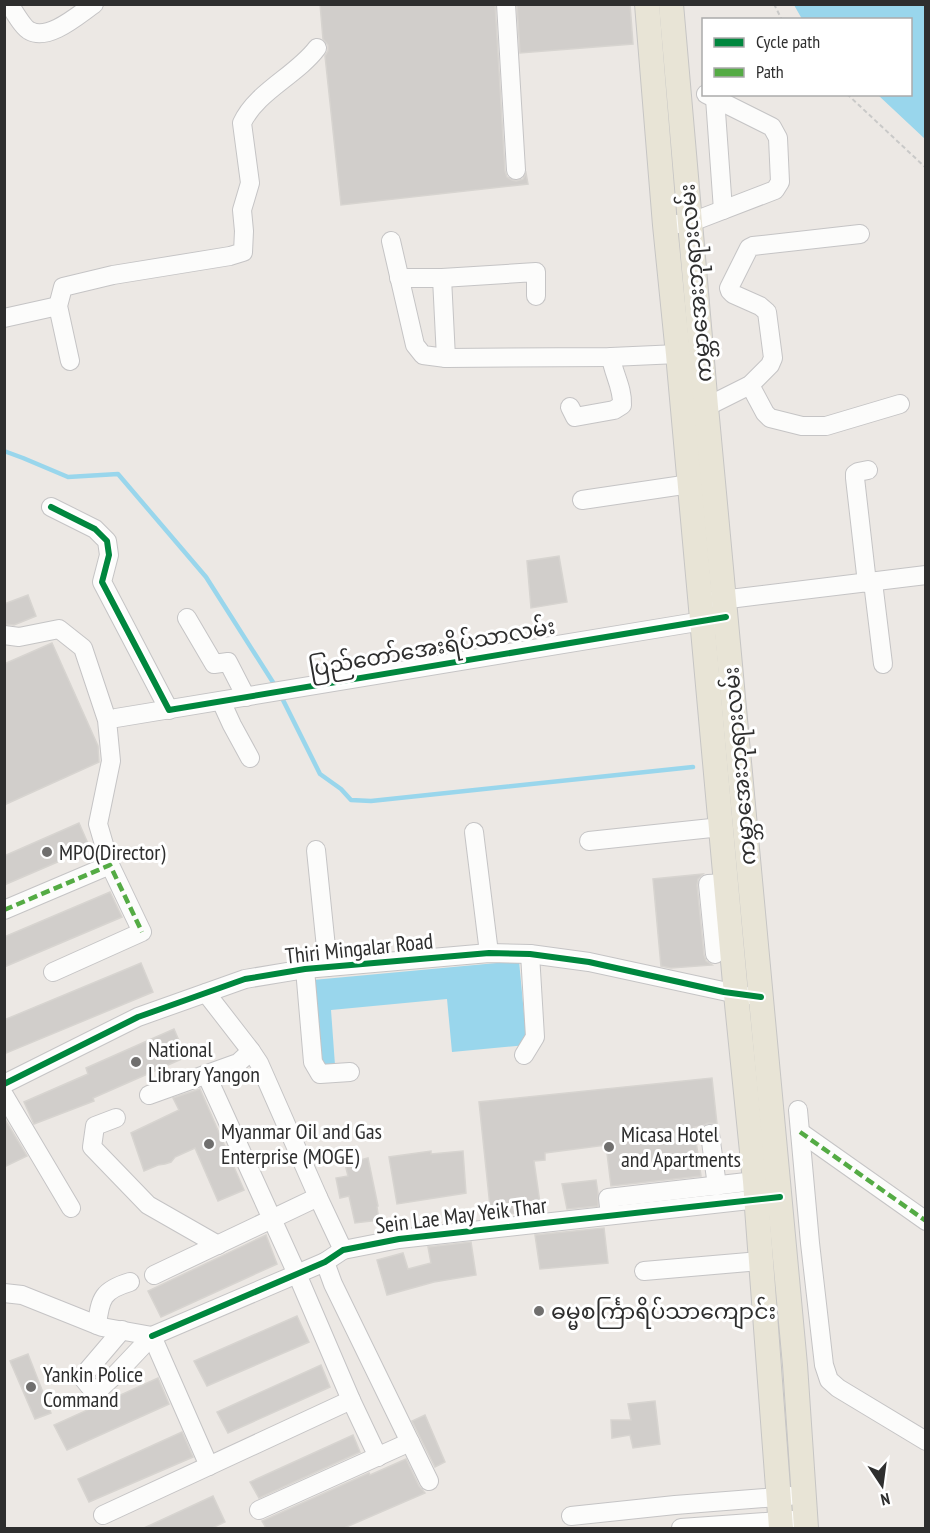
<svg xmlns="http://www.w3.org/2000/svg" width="930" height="1533" font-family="'PT Sans Narrow','Noto Sans Myanmar',sans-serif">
	<rect width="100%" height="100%" fill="#ece8e4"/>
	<g fill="#99d6ec">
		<path d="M794,5H925V139L878,95L910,94V20L802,19Z"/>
		<path d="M519,961L527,1045L452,1052L447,999L331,1010L335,1065L321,1067L313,980Z"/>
	</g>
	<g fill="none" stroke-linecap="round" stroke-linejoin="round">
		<g stroke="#99d6ec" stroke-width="4.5">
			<path d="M4,451L23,458L68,477L118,474L206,577L276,687"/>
			<path d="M280,694L320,774L341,789L351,800L371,801L693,767"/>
		</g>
	</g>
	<g fill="#d1cecb" stroke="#d7d4d0" stroke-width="1.5">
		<path d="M320,4H495L505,171L507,177L512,180L516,181L523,179L526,173L528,184L341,205L325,56L328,51V45L323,39Z"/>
		<path d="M517,4H630L633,44L520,53Z"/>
		<path d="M559,556L567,602L531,608L527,561Z"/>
		<path d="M28,595L36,616L14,625L4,624V604Z"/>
		<path d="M52,643L98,746L99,762L4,805V664Z"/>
		<path d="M79,823L90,848L4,885V856Z"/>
		<path d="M703,874L698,879L697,885L704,955L706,961L712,965L671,968L661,966L653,879Z"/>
		<path d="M110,892L122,917L4,967V937Z"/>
		<path d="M141,963L153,992L4,1054V1020Z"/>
		<path d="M174,1029L186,1057L93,1098L94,1101L34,1124L24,1102L88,1074L86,1068Z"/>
		<path d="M712,1078L717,1124L708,1123L702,1126L694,1127L701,1176L611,1186L606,1145L545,1153V1160L534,1161L541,1210L491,1216L479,1102Z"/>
		<path d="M200,1089L244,1190L218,1201L195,1148L175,1157L171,1162L165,1164L158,1165L144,1171L131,1133L179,1110L173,1098Z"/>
		<path d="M4,1118L27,1156L4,1167Z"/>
		<path d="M431,1151V1154L463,1151L466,1193L397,1204L389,1157Z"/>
		<path d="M368,1158L378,1206L377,1207L379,1220L355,1223L349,1196L340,1198L336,1178L348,1176L345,1164Z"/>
		<path d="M596,1180L598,1193V1206L567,1209L562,1184Z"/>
		<path d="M604,1228L608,1263L540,1269L535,1235Z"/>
		<path d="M266,1235L277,1264L161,1317L148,1291Z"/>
		<path d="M471,1242L476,1275L434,1282L387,1295L377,1260L403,1253L408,1269L431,1263L428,1247Z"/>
		<path d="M297,1316L309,1342L207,1386L194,1361Z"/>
		<path d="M28,1354L51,1413L35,1419L10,1361Z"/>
		<path d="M321,1365L330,1387L228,1433L217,1412Z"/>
		<path d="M158,1378L169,1404L67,1450L54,1425Z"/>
		<path d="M655,1401L660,1444L633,1448L630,1435L612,1438L611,1420H631L628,1404Z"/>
		<path d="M425,1415L445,1462L435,1467L412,1421Z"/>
		<path d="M182,1432L193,1457L89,1502L78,1479Z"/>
		<path d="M353,1435L360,1452L259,1498L250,1482Z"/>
		<path d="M406,1459L419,1486L425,1493L344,1528H266L262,1521L369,1473L370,1475Z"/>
		<path d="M213,1496L225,1522L212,1528H144Z"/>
	</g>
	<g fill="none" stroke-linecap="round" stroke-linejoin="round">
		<defs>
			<g id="minor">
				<path d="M9,4C14,11 23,28 30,31C49,41 78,15 94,4"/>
				<path d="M506,4L516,170"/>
				<path d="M715,98L723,210"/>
				<path d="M665,225L689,223L775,190L780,182L778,138L772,127L706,94"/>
				<path d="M391,241L415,345L423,355L446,358L611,357L678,354"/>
				<path d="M399,278H442L536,272V296"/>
				<path d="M442,278L446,358"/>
				<path d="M4,318L58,306"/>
				<path d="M70,361L58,306L63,287L113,275L230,256L243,252L244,231L242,210L250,183L242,123C256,92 297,75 317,48"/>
				<path d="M750,385L765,413L770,418L802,426H826L900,404"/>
				<path d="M570,407L575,417L614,410L622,405C623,388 613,373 611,357"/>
				<path d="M706,407L750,385L770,365L773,358L767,312L760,306L733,294L730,291L729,288L749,248L753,246L860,234"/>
				<path d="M582,500L690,484"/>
				<path d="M51,507L95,529L107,541L109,555L102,582L169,710"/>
				<path d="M873,582L883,664"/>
				<path d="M867,583L855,478V474L858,472L868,470"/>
				<path d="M713,601L926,575"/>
				<path d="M187,618L214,664L228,662L246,697"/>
				<path d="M4,635L19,637L59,629L83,648L107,720L111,761L98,824L110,865"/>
				<path d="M221,701L232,725L250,758"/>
				<path d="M116,718L715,619"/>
				<path d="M474,832L489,953"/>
				<path d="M589,841L721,827"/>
				<path d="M316,850L328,967"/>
				<path d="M4,910L110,865L142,932L53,972"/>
				<path d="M715,954L708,884L726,883"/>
				<path d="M305,969L313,1062L320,1074L350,1072"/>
				<path d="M206,993L251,1051L259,1063L318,1197L343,1250"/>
				<path d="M524,1055L535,1037L530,954"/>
				<path d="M206,1074L297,1274L351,1400L378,1457"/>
				<path d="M4,1084L138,1017L245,979L305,969L489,953L530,954L589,962L746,996"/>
				<path d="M4,1095L71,1208"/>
				<path d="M149,1095L238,1063L251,1051"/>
				<path d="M798,1110L810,1243L824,1365L829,1380L838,1388L926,1441"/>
				<path d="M116,1118L95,1126L92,1147L148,1205L218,1245"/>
				<path d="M800,1132L926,1221"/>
				<path d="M710,1134L717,1186"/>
				<path d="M610,1215L608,1198L755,1181"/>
				<path d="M325,1262L333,1284L429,1481"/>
				<path d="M644,1271L760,1261"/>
				<path d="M154,1275L318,1197"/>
				<path d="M4,1293L22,1295L102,1327L152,1336L209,1466"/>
				<path d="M97,1325C100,1298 103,1290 130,1282"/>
				<path d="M122,1330L82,1377L95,1393L117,1373L152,1336L325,1262L343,1250L399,1239L769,1198"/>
				<path d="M259,1510L410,1442"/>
				<path d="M103,1515L351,1400"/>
				<path d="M571,1516L675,1505L790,1496"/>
				<path d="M681,1528L793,1520"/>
			</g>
			<g id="major">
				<path d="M647,4L665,225L678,354L736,994L755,1181L781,1528"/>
				<path d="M671,4L706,407L795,1365L806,1528"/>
			</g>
		</defs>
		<use href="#minor" stroke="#c5c4c5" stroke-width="20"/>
		<use href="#major" stroke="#c6c5c4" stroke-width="26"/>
		<g stroke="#c9c9c8" stroke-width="2" stroke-dasharray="4.5 3" stroke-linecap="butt">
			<path d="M774,4L782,20"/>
			<path d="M847,94L926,168"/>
		</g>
		<use href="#minor" stroke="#fcfcfb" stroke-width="18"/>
		<use href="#major" stroke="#e8e4d6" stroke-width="24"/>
		<g stroke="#54ab44" stroke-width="4.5" stroke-dasharray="9 4.5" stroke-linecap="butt">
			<path d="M4,910L110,865L142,932"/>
			<path d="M800,1132L926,1221"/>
		</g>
		<defs>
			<g id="cycleway">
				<path d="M51,507L95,529L107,541L109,555L102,582L169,710L726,617"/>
				<path d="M4,1084L138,1017L245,979L305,969L489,953L530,954L589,962L724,992L761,997"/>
				<path d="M152,1336L325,1262L343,1250L399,1239L780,1197"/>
			</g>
		</defs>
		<use href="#cycleway" stroke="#fff" stroke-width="10"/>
		<use href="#cycleway" stroke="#00873e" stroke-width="6"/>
	</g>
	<g fill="#706f6e" stroke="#fff" stroke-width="2">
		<circle cx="47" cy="852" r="6"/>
		<circle cx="136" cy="1062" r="6"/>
		<circle cx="209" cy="1144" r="6"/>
		<circle cx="609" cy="1147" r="6"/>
		<circle cx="539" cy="1311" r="6"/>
		<circle cx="31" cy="1387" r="6"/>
	</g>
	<g text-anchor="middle" stroke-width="6" stroke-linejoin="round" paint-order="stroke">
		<g font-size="22" fill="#2e2e2e" stroke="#fff">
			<text transform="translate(695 283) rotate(-95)" y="8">ကမ္ဘာအေးဘုရားလမ်း</text>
			<text transform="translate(432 647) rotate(-10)" y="8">ပြည်တော်အေးရိပ်သာလမ်း</text>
			<text transform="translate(739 766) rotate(-95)" y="8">ကမ္ဘာအေးဘုရားလမ်း</text>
			<text transform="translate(359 948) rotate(-6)" y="8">Thiri Mingalar Road</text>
			<text transform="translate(461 1215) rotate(-7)" y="8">Sein Lae May Yeik Thar</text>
		</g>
		<g font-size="22" fill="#2e2e2e" stroke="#fff" text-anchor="start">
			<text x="59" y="860">MPO(Director)</text>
			<text x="148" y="1057">National<tspan x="148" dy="25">Library Yangon</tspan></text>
			<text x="221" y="1139">Myanmar Oil and Gas<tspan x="221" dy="25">Enterprise (MOGE)</tspan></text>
			<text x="621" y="1142">Micasa Hotel<tspan x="621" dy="25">and Apartments</tspan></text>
			<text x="551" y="1319">ဓမ္မစင်္ကြာရိပ်သာကျောင်း</text>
			<text x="43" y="1382">Yankin Police<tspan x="43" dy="25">Command</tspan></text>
		</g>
	</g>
	<rect width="930" height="1533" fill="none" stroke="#2e2e2e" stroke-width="12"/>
	<rect x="702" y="18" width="210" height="78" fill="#ffffff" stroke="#ababab" stroke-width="1.5"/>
	<rect x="714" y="38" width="30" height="9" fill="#00873e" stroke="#ababab" stroke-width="1.5"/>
	<text x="756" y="48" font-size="18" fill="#2e2e2e">Cycle path</text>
	<rect x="714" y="68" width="30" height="9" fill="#54ab44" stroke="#ababab" stroke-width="1.5"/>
	<text x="756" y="78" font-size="18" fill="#2e2e2e">Path</text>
	<g transform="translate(882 1485) rotate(167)" stroke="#ffffff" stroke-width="4.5" paint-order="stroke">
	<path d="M0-4.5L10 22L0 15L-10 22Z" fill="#2e2e2e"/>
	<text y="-9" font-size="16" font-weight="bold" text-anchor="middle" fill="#2e2e2e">N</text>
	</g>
</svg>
